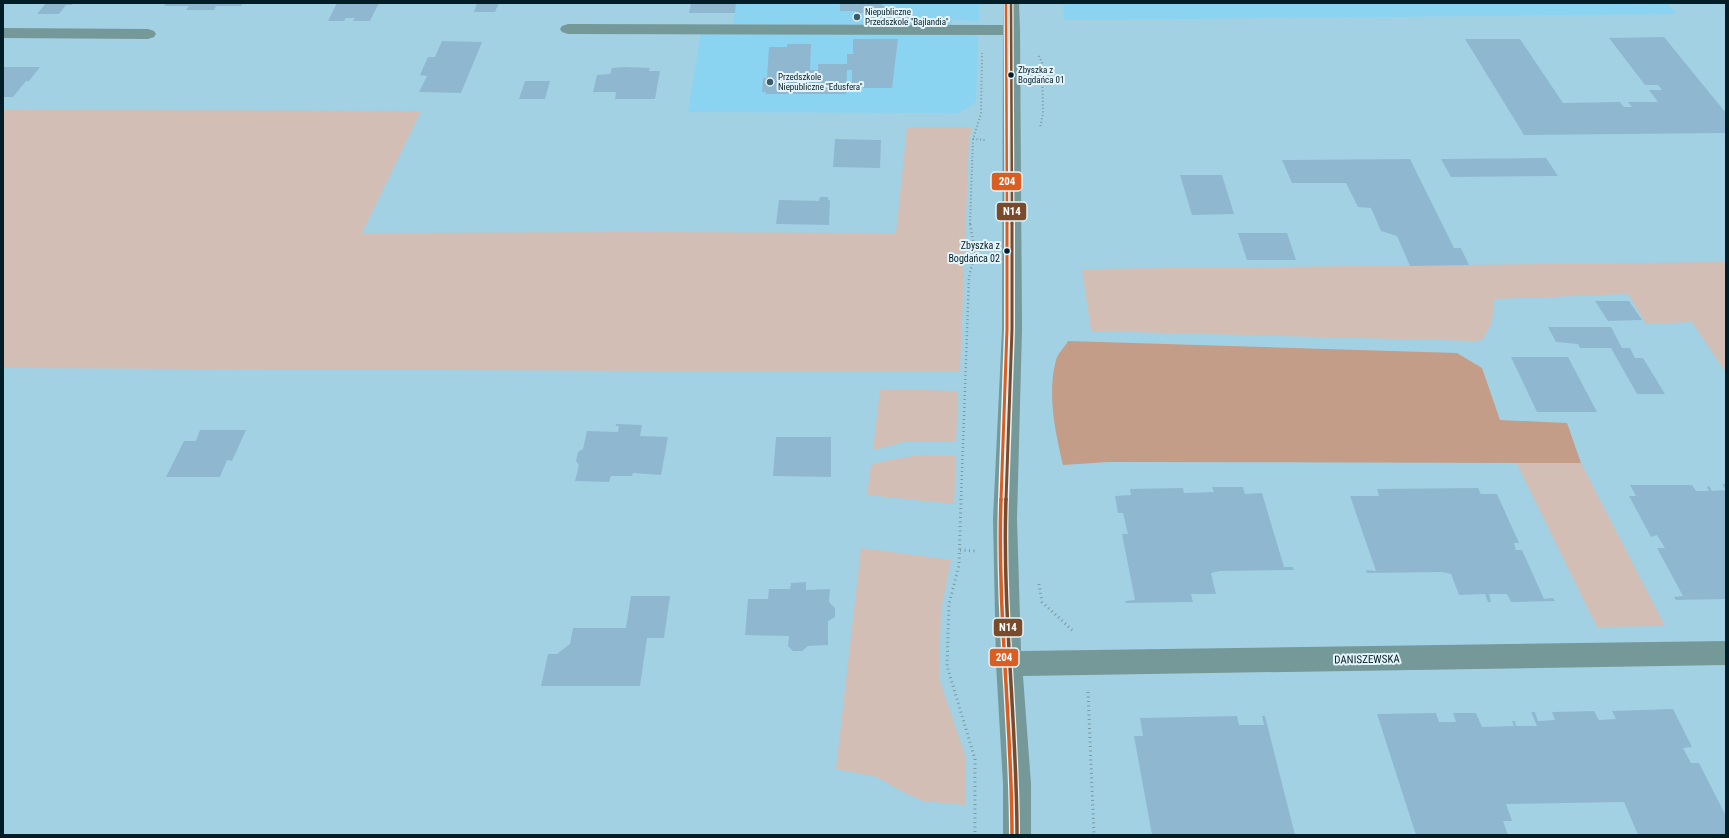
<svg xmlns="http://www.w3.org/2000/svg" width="1729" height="838" font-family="'Roboto Condensed',sans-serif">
	<rect width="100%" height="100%" fill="#a3d1e4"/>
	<g fill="#8ad4f1">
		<path d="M736,3H979V21L952,20V25L733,24Z"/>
		<path d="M1063,3H1667L1676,14L1064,20Z"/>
		<path d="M701,32L978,34L976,102L959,113L688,112Z"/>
	</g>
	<g fill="#d2beb4">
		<path d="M3,110L421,111L362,233L626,232L896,233L907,127H972L969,141L960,371L882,372L3,368Z"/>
		<path d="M1726,262V373L1692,322L1646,324L1628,294L1494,299L1492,322L1483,339L1476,341L1091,331L1082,269Z"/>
		<path d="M880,389L958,391L956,442H904L873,450Z"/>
		<path d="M918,455L956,456L954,504L867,495L871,465L885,461Z"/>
		<path d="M1516,462L1581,463L1665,626L1597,627Z"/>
		<path d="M861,548L951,560L941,610L939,678L966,758L965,805L923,801L899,790L877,777L836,769Z"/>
	</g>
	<path fill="#c39d88" d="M1068,341L1457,353L1482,368L1500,420L1567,423L1581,463L1108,462L1063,465C1055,431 1047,394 1056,360C1058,353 1065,347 1068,341Z"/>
	<g fill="#8fb8d0">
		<path d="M46,3H74L72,5H66L59,14H37Z"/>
		<path d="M166,3H243L241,6H216L214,10H186L189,6H164Z"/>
		<path d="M337,3H379L370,21H353L355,18H346L344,21H328Z"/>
		<path d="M477,3H499L495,12H474Z"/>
		<path d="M691,3H736L735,13H689Z"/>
		<path d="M840,3H882V6H889V13H856V11H840Z"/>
		<path d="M1664,37L1726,113V133L1524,135L1465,39H1520L1563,103L1620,102L1624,107H1632L1628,102H1658L1649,90H1662L1658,85H1645L1609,38Z"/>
		<path d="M853,39H898L892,88H852V70H847L846,94H766V92H762L763,78H767L769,47H787V44H811L810,70H818V64H847V54H853Z"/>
		<path d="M442,41L482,42L461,93L419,92L427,76L420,75L428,57H435Z"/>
		<path d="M3,67H40L29,81H26L13,97H3Z"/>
		<path d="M626,67L650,68L649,71H660L655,99H615L616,92H593L597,75L610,74L612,68Z"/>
		<path d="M525,81H550L545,99H519Z"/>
		<path d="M835,139L881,140L880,168L833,167Z"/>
		<path d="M1546,158L1558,176L1451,177L1441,159Z"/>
		<path d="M1410,159L1454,248H1461L1469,265L1410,266L1397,236L1381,231L1371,208L1358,207L1346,183H1292L1282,160Z"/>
		<path d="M1180,175H1222L1234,214L1192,215Z"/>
		<path d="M820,197H828V200H830L829,225L776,224L779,200L819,201Z"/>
		<path d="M1238,233H1287L1296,260H1247Z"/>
		<path d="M1595,301H1629L1642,320L1608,321Z"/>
		<path d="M1548,327H1611L1622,348H1630L1635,358H1643L1665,394H1637L1611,348H1580L1578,344L1556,342Z"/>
		<path d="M1511,357H1568L1597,412H1537Z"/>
		<path d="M616,424L642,425L640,436L668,437L661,475L633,473L632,476H611L609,482L575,481L579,465L576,461L578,452L583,449L587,431L618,432L619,426H616Z"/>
		<path d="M200,430H246L232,461L227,460L220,477H166L184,441H196Z"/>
		<path d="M776,437H831V477L773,476Z"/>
		<path d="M1722,484H1726V599L1676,600L1674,597L1683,596L1657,548H1665L1657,535L1651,537L1629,496H1636L1630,485H1692L1696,491H1709L1707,487L1709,486L1712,491L1726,490Z"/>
		<path d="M1212,487H1243L1245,494L1262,493L1284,567H1293L1294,570L1220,571L1211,573L1216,594H1191L1193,602L1126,603L1125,601L1135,600L1122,534H1128L1123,513H1118L1115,496L1131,495L1130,489L1183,488L1184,493L1214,492Z"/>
		<path d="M1478,488L1481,494H1497L1519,543H1514L1516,550H1522L1544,599L1553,598L1555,601L1511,602L1507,594H1489L1491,602H1488L1485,594L1459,595L1451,574L1442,572L1367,573L1366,570L1376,571L1350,496H1379L1377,489Z"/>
		<path d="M806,582V590L830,589L829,602L835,608V617L828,621V645L808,646L802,651H793L788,646L789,636L745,635L748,599H768L769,589H790L791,583Z"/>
		<path d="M631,596H670L664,638H647L640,686H541L548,654H557L570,644L573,628H626Z"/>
		<path d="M1673,709L1692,747L1683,748L1691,763H1699L1726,816V835H1638L1624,802L1506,804L1512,821H1503L1508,835H1416L1377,714L1436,713L1439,722H1456L1453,713H1476L1482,727L1514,726L1512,721H1515L1516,726H1537L1531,712H1535L1538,721L1555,720L1552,712L1594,711L1599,720L1616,719L1612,711Z"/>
		<path d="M1237,716L1239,725H1264L1262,716H1265L1295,835H1152L1134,736H1143L1140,718Z"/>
	</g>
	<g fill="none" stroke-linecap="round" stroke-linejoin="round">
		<g stroke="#789a9e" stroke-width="2" stroke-dasharray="1 2.5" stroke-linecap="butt">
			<path d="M1039,56L1042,63L1043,113L1040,128"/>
			<path d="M973,139L985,140"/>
			<path d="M970,224L973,139L981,114L982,53"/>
		</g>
		<path stroke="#789a9e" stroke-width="2.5" stroke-dasharray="1 3" stroke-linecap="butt" d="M961,500L969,277L975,252L970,223"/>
		<g stroke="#789a9e" stroke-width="3" stroke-dasharray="1 3.5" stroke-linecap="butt">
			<path d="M961,499L959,565L949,604L947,666L975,759V835"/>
			<path d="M960,550L975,551"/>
			<path d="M1039,584L1042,602L1073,631"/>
			<path d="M1088,692L1094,835"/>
		</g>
		<g fill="#759899" fill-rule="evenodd">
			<path d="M1003,3H1019L1020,30L1022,329L1017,519L1021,651L1726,641V665L1023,676L1031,784V835H1003V784L996,664L993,519L1002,329L1003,35L568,34L562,32L560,29L562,26L568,24L1003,25Z"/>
			<path d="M3,28L148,29L154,31L156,34L154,37L148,39L3,38Z"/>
		</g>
		<defs>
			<path id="bus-1-far2" d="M1011,3L1012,224"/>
			<path id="bus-1-far1" d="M1006,500L1012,329V223"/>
			<path id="bus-1" d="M1006,499C1002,611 1017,723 1017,835"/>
			<path id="bus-2-far2" d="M1006,3L1007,224"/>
			<path id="bus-2-far1" d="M1001,500L1007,329V223"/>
			<path id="bus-2" d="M1001,499C997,611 1012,723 1012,835"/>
		</defs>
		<use href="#bus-1-far2" stroke="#e4f4fa" stroke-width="5"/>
		<use href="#bus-1-far1" stroke="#e4f4fa" stroke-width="6"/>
		<use href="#bus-1" stroke="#e4f4fa" stroke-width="6"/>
		<use href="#bus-2-far2" stroke="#e4f4fa" stroke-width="5"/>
		<use href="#bus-2-far1" stroke="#e4f4fa" stroke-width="6"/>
		<use href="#bus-2" stroke="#e4f4fa" stroke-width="6"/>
		<use href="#bus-1-far2" stroke="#7a4b2a" stroke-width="2.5"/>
		<use href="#bus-1-far1" stroke="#7a4b2a" stroke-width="3"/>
		<use href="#bus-1" stroke="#7a4b2a" stroke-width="3.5"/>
		<use href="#bus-2-far2" stroke="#da5e22" stroke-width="2.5"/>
		<use href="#bus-2-far1" stroke="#da5e22" stroke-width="3"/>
		<use href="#bus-2" stroke="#da5e22" stroke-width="3.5"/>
	</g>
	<g fill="#3a5c68" stroke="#e4f4fa" stroke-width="1.5">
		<circle cx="857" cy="17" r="4"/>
		<circle cx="770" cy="82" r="4"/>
	</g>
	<g fill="#021d26" stroke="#e4f4fa" stroke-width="1.5">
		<circle cx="1011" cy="75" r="3.5"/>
		<circle cx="1007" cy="251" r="3.5"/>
	</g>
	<g text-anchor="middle" stroke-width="4" stroke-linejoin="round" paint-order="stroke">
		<g font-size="9" fill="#021d26" stroke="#e4f4fa" text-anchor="start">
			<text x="865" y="15">Niepubliczne<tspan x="865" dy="10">Przedszkole "Bajlandia"</tspan></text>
			<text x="778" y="80">Przedszkole<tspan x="778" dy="10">Niepubliczne "Edusfera"</tspan></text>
		</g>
		<g font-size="9" fill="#021d26" stroke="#e4f4fa" text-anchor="start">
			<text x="1018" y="73">Zbyszka z<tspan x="1018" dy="10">Bogdańca 01</tspan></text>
		</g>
		<g font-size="10" fill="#021d26" stroke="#e4f4fa" text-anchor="end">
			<text x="1000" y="249">Zbyszka z<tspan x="1000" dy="13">Bogdańca 02</tspan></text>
		</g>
		<g font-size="11" fill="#021d26" stroke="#e4f4fa">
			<text transform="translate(1367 659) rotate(-1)" y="4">DANISZEWSKA</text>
		</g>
	</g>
	<g stroke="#e4f4fa" stroke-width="1.5">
		<rect x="991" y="172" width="31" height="19" rx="4" fill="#da5e22"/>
		<rect x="996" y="202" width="31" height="19" rx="4" fill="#7a4b2a"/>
		<rect x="993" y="618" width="30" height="19" rx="4" fill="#7a4b2a"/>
		<rect x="989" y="648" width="30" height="19" rx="4" fill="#da5e22"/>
	</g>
	<g font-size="11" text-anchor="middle" font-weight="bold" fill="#fff">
		<text x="1007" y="185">204</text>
		<text x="1012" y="215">N14</text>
		<text x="1008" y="631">N14</text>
		<text x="1004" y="661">204</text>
	</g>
	<rect width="1729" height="838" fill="none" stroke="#021d26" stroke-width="8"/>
</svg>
